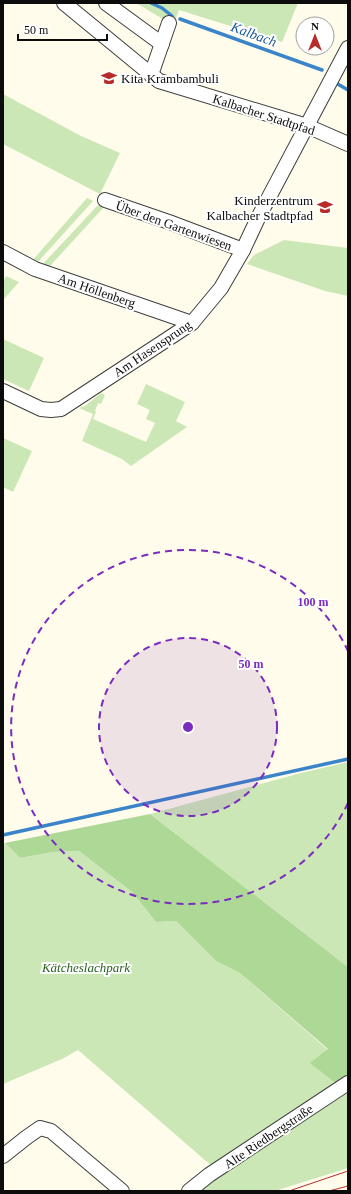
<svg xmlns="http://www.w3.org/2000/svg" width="351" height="1194" font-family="Georgia,serif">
	<rect width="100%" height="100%" fill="#fffceb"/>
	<g fill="#cce7b6">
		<path d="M136,3H298L282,42L179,10L173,25Z"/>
		<path d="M3,94L81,136L120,153L100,194L3,144Z"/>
		<path d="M87,198L93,201L36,264L32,261Z"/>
		<path d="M98,205L104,207L49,267L43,264Z"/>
		<path d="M284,240L348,248V296L325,291L247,264L254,255Z"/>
		<path d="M6,276L19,282L3,300V282Z"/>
		<path d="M3,339L44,358L29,391L3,379Z"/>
		<path d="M146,384L185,402L176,421L187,427L131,466L122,459L82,441L93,414L79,408L85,406L101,393L105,395L101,404L98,403L95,411L96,412L93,419L146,442L155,423L146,419L150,410L137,404Z"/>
		<path d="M3,438L32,451L13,492L3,487Z"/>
		<path d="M348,762V967L150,814L301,773Z"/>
		<path d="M3,843H5L20,858L53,852L79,851L132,892L156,922L176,921L216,961L240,973L328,1050L338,1085L214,1168L78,1050L62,1059L3,1084Z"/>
		<path d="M348,1090V1168L275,1191H199Z"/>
	</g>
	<path fill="#aed896" d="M150,814L348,967V1078L338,1085L310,1063L328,1049L240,973L216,961L176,921L156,922L132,892L79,851L53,852L20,858L5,843Z"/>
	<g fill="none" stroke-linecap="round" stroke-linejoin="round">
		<g stroke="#3a85c9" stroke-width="3.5">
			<path d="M151,3L162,8L172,16"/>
			<path d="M180,19L322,70"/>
			<path d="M336,83L348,90"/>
			<path d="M3,835L348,759"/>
		</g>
		<defs>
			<g id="minor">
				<path d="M64,3L159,81L307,126L348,144"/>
				<path d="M106,3L162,44"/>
				<path d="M151,75L169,23"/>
				<path d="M105,200L169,222L243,250"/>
				<path d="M3,252L35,269L192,323"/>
				<path d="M3,391L41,409L51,410L61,409L192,323L221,288L243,250L258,218L348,48"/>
				<path d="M3,1156L27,1137L40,1128L51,1131L122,1191"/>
				<path d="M189,1191L209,1175L348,1083"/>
			</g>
		</defs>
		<use href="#minor" stroke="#3f3f3f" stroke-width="16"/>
		<use href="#minor" stroke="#fff" stroke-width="14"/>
		<g stroke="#b72c28" stroke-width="1">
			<path d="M289,1191L348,1171"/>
			<path d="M329,1191L348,1186"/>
		</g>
	</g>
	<circle cx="188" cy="727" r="89" fill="#7b2cbf" fill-opacity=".12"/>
	<g fill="none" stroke="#7b2cbf" stroke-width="2" stroke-dasharray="7 5">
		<circle cx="188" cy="727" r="89"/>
		<path d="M348 803A177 177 0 1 1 348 651"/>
	</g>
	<defs>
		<symbol id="school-bare" viewBox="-9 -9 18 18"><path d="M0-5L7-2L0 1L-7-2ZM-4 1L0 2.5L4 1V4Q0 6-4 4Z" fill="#b72c28" stroke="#fff" stroke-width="2.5" paint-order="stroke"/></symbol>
	</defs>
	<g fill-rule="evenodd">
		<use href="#school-bare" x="98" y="67" width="22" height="22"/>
		<use href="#school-bare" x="314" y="196" width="22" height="22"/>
	</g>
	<g text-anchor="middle" stroke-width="4" stroke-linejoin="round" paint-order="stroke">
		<g font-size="13" fill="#0c0c0c" stroke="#fff" text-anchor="start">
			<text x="121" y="83">Kita Krambambuli</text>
			<text x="313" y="205" text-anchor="end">Kinderzentrum<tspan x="313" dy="15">Kalbacher Stadtpfad</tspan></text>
		</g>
		<g font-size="13" fill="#0c0c0c" stroke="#fff">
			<text transform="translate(264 114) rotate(18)" y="5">Kalbacher Stadtpfad</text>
			<text transform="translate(174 225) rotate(20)" y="5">Über den Gartenwiesen</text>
			<text transform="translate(97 290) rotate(19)" y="5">Am Höllenberg</text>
			<text transform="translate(152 348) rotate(-34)" y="5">Am Hasensprung</text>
			<text transform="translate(268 1136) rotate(-34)" y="5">Alte Riedbergstraße</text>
		</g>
		<g font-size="13" font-style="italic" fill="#27611e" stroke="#fff">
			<text x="86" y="972">Kätcheslachpark</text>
		</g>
		<g font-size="14" font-style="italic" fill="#195799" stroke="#fff">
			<text transform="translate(254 34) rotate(20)" y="5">Kalbach</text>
		</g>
	</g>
	<circle cx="188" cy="727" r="6" fill="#7b2cbf" stroke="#fff" stroke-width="2"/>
	<g font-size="12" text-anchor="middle" font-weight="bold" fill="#7b2cbf" stroke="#fff" stroke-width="4" stroke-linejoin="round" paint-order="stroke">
		<text x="313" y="606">100 m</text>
		<text x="251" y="668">50 m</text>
	</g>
	<rect width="351" height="1194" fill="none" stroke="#0c0c0c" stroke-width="8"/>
	<g transform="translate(315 36)"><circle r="19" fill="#ffffff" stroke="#9e9e9e"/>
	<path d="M0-3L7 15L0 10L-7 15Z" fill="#b72c28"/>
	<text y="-6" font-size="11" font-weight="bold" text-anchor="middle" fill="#0c0c0c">N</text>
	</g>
	<path d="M18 34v6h89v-6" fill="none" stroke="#0c0c0c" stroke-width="2"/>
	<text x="24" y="34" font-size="12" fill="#0c0c0c" stroke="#ffffff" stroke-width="3" paint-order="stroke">50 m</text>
</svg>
